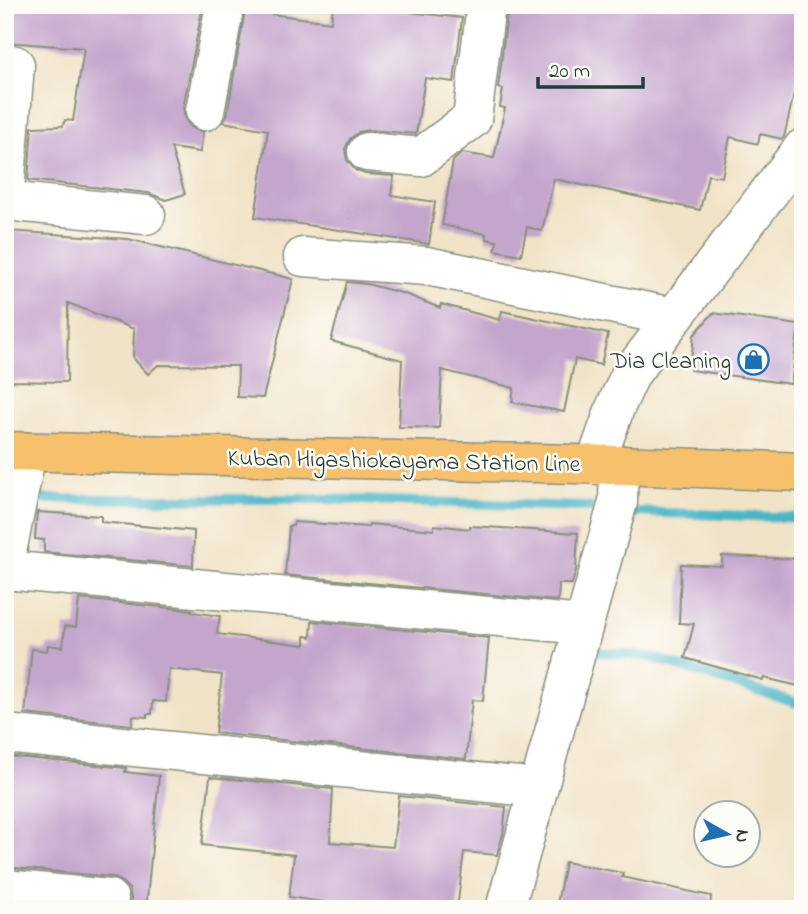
<svg xmlns="http://www.w3.org/2000/svg" width="808" height="914" font-family="'Indie Flower',sans-serif">
	<rect width="100%" height="100%" fill="#fdfcf7"/>
	<filter id="ink" filterUnits="userSpaceOnUse"><feTurbulence type="fractalNoise" baseFrequency=".0143" numOctaves="2"/><feDisplacementMap in="SourceGraphic" scale="14" xChannelSelector="R" yChannelSelector="G"/><feConvolveMatrix kernelMatrix="1 2 1 2 8 2 1 2 1" color-interpolation-filters="sRGB"/></filter>
	<filter id="wash" filterUnits="userSpaceOnUse"><feTurbulence type="fractalNoise" baseFrequency=".00686" numOctaves="4" result="noise"/><feDisplacementMap in="SourceGraphic" scale="28" xChannelSelector="R" yChannelSelector="G"/><feGaussianBlur stdDeviation="1.57" result="paint"/><feColorMatrix in="noise" values="0 0 0 0 0 0 0 0 0 0 0 0 0 0 0 0 0 1.4 0 .05"/><feComposite in="paint" operator="in"/></filter>
	<g filter="url(#wash)">
		<rect width="100%" height="100%" fill="#f1e3c7"/>
		<g fill="none" stroke-linecap="round" stroke-linejoin="round">
			<g stroke="#4ab5c7" stroke-width="10">
				<path d="M34,499H326L589,507"/>
				<path d="M637,512L803,518"/>
				<path d="M593,651L650,657L803,705"/>
			</g>
		</g>
		<g id="blocks">
			<g fill="#c4a6cd">
				<path d="M5,5H203L183,108L185,119L190,127L203,132L200,152L171,148L185,194L166,200L148,193L28,180L32,127L63,126L65,120L73,121L84,48L5,42Z"/>
				<path d="M246,5L271,9L270,14L331,22L333,5H382L381,9L462,18L454,82L425,78L416,134L369,130L359,132L350,139L345,149L347,160L355,170L365,174L394,176L391,195L435,202L429,244L255,217L268,130L223,122L227,115Z"/>
				<path d="M508,5H689L704,8V5H803V54L784,137L782,139L760,134L758,144L730,137L722,177L708,175L700,210L554,179L542,231L527,227L521,255L495,250L497,241L486,239V234L442,225L453,161L462,153L494,158L505,108L500,107L503,89L498,88Z"/>
				<path d="M7,231L128,239L293,279L263,398L237,397L238,366L158,365L148,374L133,358L134,329L68,303L67,382L5,381Z"/>
				<path d="M347,282L367,284L405,294L440,308L441,304L500,320L502,311L608,334L601,365L575,359L564,412L512,402L514,388L442,370L439,428L399,427L402,360L331,341Z"/>
				<path d="M713,313L799,325L791,384L690,370L694,335Z"/>
				<path d="M37,512L101,516V522L194,531L193,566L44,552V540L35,539Z"/>
				<path d="M294,522L368,527L369,524L434,530V525L470,529V526L578,533L576,570L572,584H559L558,601L285,575L289,526H293Z"/>
				<path d="M722,556L803,559V687L764,678L763,680L685,658L694,624L679,623L681,564L722,566Z"/>
				<path d="M79,599L192,610V612L220,616L217,634L305,645V636L311,637L312,621L489,638L483,701L472,700L466,759L215,733L222,675L169,669L166,702L153,701L152,714H147V717L133,716L132,725L25,714L32,649L47,651L48,645L63,647L65,626L76,627Z"/>
				<path d="M5,756L126,768L125,772L159,776L146,909H128L131,900L129,889L121,881L112,877L5,867Z"/>
				<path d="M210,777L333,789L330,842L393,847L399,796L506,807L503,834L497,855L464,852L457,909H367L289,897L294,855L202,845Z"/>
				<path d="M565,862L623,873L622,877L711,896L710,909H556Z"/>
			</g>
		</g>
	</g>
	<g filter="url(#ink)">
		<use href="#blocks" fill-opacity="0" stroke="#88907e" stroke-width="2"/>
		<g fill="none" stroke-linecap="round" stroke-linejoin="round">
			<defs>
				<g id="minor">
					<path d="M5,63L15,65L5,191"/>
					<path d="M205,111L225,5"/>
					<path d="M367,152L421,157L472,119L486,5"/>
					<path d="M5,201L146,215"/>
					<path d="M303,257L427,266L673,317"/>
					<path d="M595,465L615,408L631,373L803,148"/>
					<path d="M5,562L27,452"/>
					<path d="M5,570L583,625"/>
					<path d="M5,734L538,788"/>
					<path d="M5,889L109,899"/>
					<path d="M505,909L618,502L619,465"/>
				</g>
				<path id="major" d="M5,451L619,465L803,472"/>
			</defs>
			<use href="#minor" stroke="#88907e" stroke-width="41"/>
			<use href="#major" stroke="#88907e" stroke-width="41"/>
			<use href="#minor" stroke="#fff" stroke-width="38"/>
			<use href="#major" stroke="#f7c06c" stroke-width="38"/>
		</g>
	</g>
	<defs>
		<symbol id="shop-ring" viewBox="-11 -11 22 22"><circle r="9.5" fill="#fdfcf7" stroke="#1f6fb2" stroke-width="1.5"/><path d="M-5-2.5h2.3a2.7 3.5 0 0 1 5.4 0H5L5.5 6h-11ZM-1.5-2.5h3a1.5 2.3 0 0 0-3 0Z" fill="#1f6fb2"/></symbol>
	</defs>
	<g fill-rule="evenodd">
		<use href="#shop-ring" x="736" y="342" width="35" height="35"/>
	</g>
	<g text-anchor="middle" stroke-width="5" stroke-linejoin="round" paint-order="stroke">
		<g font-size="24" fill="#1f3d34" stroke="#fdfcf7" text-anchor="end">
			<text x="731" y="368">Dia Cleaning</text>
		</g>
		<g font-size="24" fill="#1f3d34" stroke="#fdfcf7">
			<text transform="translate(404 460) rotate(1)" y="8">Kuban Higashiokayama Station Line</text>
		</g>
	</g>
	<rect width="808" height="914" fill="none" stroke="#fdfcf7" stroke-width="28"/>
	<g transform="translate(727 834) rotate(98)"><circle r="33" fill="#fdfcf7" stroke="#a4b0a9" stroke-width="2"/>
	<path d="M0-5L12 26L0 18L-12 26Z" fill="#1f6fb2"/>
	<text y="-10" font-size="19" font-weight="bold" text-anchor="middle" fill="#1f3d34">N</text>
	</g>
	<path d="M538 77v10h105v-10" fill="none" stroke="#1f3d34" stroke-width="3.5"/>
	<text x="549" y="77" font-size="21" fill="#1f3d34" stroke="#fdfcf7" stroke-width="5" paint-order="stroke">20 m</text>
</svg>
